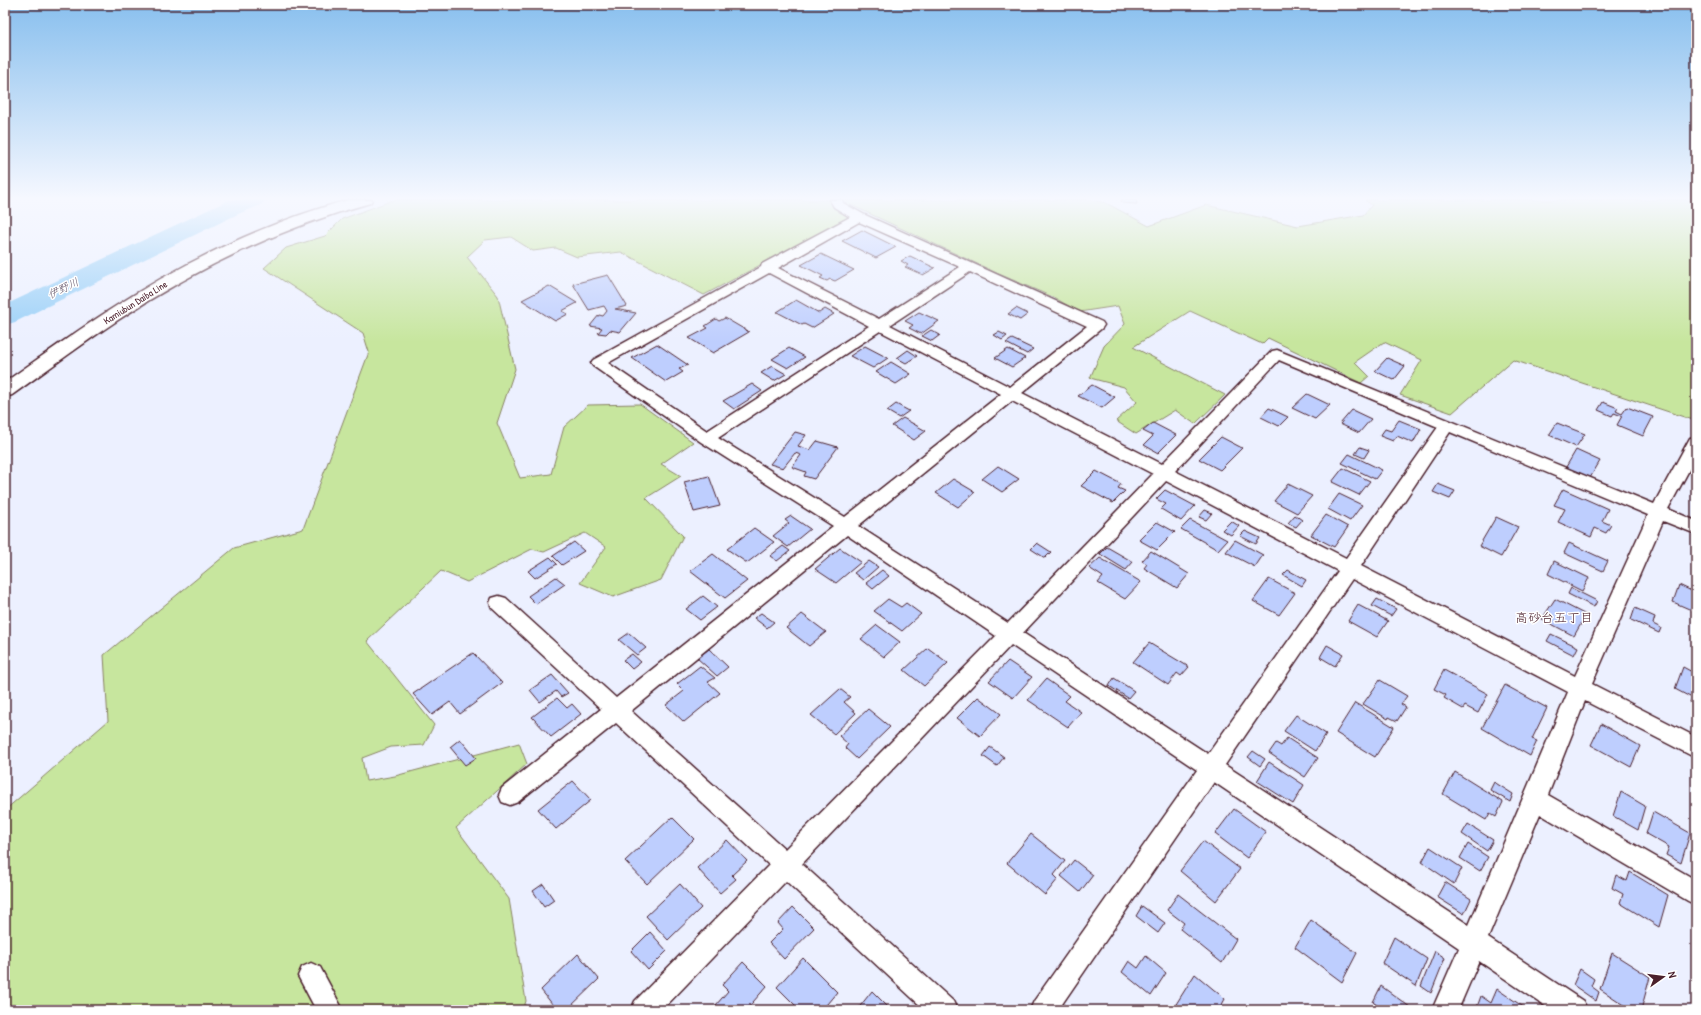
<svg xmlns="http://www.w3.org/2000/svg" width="1701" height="1015" font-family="'Patrick Hand','Klee One',sans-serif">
	<rect width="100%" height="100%" fill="#ecf0ff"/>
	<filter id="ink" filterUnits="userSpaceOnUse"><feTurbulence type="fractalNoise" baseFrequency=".025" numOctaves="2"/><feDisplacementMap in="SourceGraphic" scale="8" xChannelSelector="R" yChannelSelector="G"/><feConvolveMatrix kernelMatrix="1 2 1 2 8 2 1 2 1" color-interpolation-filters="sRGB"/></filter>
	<g filter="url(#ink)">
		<path fill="#c7e69e" stroke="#888264" d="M393,200H1091L1106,203L1149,226L1206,205L1298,226L1363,215L1372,205L1365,200H1696V421L1513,360L1452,413L1400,395L1422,360L1384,342L1355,362L1369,376L1361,383L1268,338L1262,344L1190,311L1133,347L1225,395L1195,424L1175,410L1136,434L1116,421L1137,402L1124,387L1090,378L1104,346L1125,324L1118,306L1079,312L1055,298L999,274L851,205L837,211L850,217L704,295L621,252L577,257L556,248L533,251L511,237L485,240L467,257L498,296L515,369L497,423L520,478L551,474L564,427L588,405L640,404L693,442L661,464L681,476L646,498L683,536L661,580L613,597L580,583L606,547L585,533L544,552L532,549L467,582L441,571L367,641L434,725L424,745L391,747L362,758L366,781L395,776L519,743L527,764L456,828L509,899L526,1001L523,1010H5V810L108,721L104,655L234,548L303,529L369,352L363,333L264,268L286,248L325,236L342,219Z"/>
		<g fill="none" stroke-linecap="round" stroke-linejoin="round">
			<path fill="#99cff7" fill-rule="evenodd" d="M229,200H265L261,205L238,214L15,322L5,325V305Z"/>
		</g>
		<g fill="#becefe" stroke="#4a1f2b">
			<path d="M1121,200H1136L1137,204L1122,203Z"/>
			<path d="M862,230L896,247L876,258L842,241Z"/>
			<path d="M821,254L854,270L835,281L830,279L827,281L820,278L823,276L801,265Z"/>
			<path d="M910,256L935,268L923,275L905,267L908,265L901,261Z"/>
			<path d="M608,275L627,306L615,309L636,313L620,332L610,330L606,334L598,333L602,328L590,326L599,315L603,316L607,311L604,306L589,310L573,284Z"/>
			<path d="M549,286L577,303L562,311L568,314L555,321L522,300Z"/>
			<path d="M796,300L819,313L825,309L834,314L812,328L804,324L802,325L777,312Z"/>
			<path d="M1016,308L1028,314L1020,320L1008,314Z"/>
			<path d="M919,312L939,321L921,334L909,328L913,325L905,321Z"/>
			<path d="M725,318L749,332L713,353L689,338L708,328L705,326L716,319L719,321Z"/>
			<path d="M931,330L940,335L932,341L922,336Z"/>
			<path d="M999,332L1007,336L1002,340L994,335Z"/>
			<path d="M1012,339L1033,349L1027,354L1006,343Z"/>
			<path d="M657,344L688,365L679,369L683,372L666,382L632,358Z"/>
			<path d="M865,346L888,358L873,368L850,356Z"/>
			<path d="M789,348L805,357L788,368L772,359Z"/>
			<path d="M1008,349L1025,358L1012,367L995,358Z"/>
			<path d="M908,350L917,356L906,363L897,358Z"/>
			<path d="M1387,358L1405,366L1394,380L1375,371Z"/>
			<path d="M891,362L911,374L896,384L876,372Z"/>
			<path d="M772,366L786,374L774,381L761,373Z"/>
			<path d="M752,384L762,391L734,409L723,401Z"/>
			<path d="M1092,385L1115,397L1102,408L1078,396Z"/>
			<path d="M1307,394L1330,405L1315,419L1292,408Z"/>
			<path d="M1603,402L1618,408L1616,411L1622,414L1627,407L1653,417L1643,436L1617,425L1622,416L1614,413L1612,416L1598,410Z"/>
			<path d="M896,404L909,411L899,418L887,411Z"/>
			<path d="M1269,408L1288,417L1279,426L1261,417Z"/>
			<path d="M1352,410L1371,419L1359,433L1340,424Z"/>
			<path d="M903,418L926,431L914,440L892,426Z"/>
			<path d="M1399,420L1421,429L1413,443L1397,436L1393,441L1380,436L1385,429L1391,431Z"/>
			<path d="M1153,423L1176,435L1158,453L1144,445L1153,436L1143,431Z"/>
			<path d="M1557,423L1585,434L1576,447L1549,435Z"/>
			<path d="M795,432L806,435L798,446L810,450L817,441L838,447L814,479L804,476L806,472L792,467L801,455L795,453L783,468L770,464Z"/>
			<path d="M1221,437L1242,448L1220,470L1199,459Z"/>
			<path d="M1360,447L1369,450L1364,458L1355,454Z"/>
			<path d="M1576,450L1600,461L1590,478L1566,467Z"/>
			<path d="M1349,454L1382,470L1375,479L1342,463Z"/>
			<path d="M998,466L1019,479L1002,492L982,479Z"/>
			<path d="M1343,468L1370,481L1359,495L1332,482Z"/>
			<path d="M1096,471L1121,484L1118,488L1125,491L1113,503L1081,486Z"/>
			<path d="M709,476L720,506L694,512L684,482Z"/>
			<path d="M953,479L975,492L958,507L936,493Z"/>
			<path d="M1288,484L1312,496L1297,513L1274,501Z"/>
			<path d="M1438,484L1455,491L1450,499L1433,492Z"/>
			<path d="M1563,489L1608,509L1602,521L1611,525L1606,533L1595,528L1591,537L1558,522L1565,509L1554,505Z"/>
			<path d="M1165,490L1195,506L1181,521L1161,509L1166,504L1156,499Z"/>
			<path d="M1339,494L1362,505L1350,521L1328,509Z"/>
			<path d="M1205,510L1212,513L1206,520L1199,517Z"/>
			<path d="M1295,515L1302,520L1296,527L1288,523Z"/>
			<path d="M1326,515L1348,527L1334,547L1311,535Z"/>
			<path d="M791,516L810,529L788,547L773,536L789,523L785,520Z"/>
			<path d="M1496,517L1518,527L1501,557L1479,546Z"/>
			<path d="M1190,520L1227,540L1218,550L1181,529Z"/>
			<path d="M1231,521L1239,526L1231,535L1222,530Z"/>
			<path d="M1157,522L1175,532L1157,550L1139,540Z"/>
			<path d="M754,528L774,542L747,563L727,549Z"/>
			<path d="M1245,531L1260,538L1256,544L1240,536Z"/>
			<path d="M1235,540L1263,555L1255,567L1226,552Z"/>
			<path d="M574,542L584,551L562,565L553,556Z"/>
			<path d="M1037,543L1051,552L1045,558L1031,549Z"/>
			<path d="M1569,543L1608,561L1603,571L1564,553Z"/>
			<path d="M783,546L790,551L777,561L770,556Z"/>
			<path d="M1107,547L1133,562L1126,570L1100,554Z"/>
			<path d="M840,548L861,562L836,583L815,569Z"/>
			<path d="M1151,551L1189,574L1177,588L1144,568L1147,564L1142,561Z"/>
			<path d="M713,554L747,581L725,598L690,571Z"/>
			<path d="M550,557L557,564L535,578L528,571Z"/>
			<path d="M1100,558L1141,582L1125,599L1098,583L1103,577L1089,568Z"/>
			<path d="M869,561L878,567L863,580L854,573Z"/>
			<path d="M1554,561L1589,578L1582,591L1548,574Z"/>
			<path d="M882,570L889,576L873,589L866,583Z"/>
			<path d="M1288,570L1306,580L1302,586L1283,575Z"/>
			<path d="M556,577L565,584L536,604L528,596Z"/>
			<path d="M1269,579L1295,593L1279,615L1253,601Z"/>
			<path d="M1679,585L1696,593V612L1673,602Z"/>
			<path d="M1571,588L1597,601L1594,607L1568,594Z"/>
			<path d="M703,596L717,607L700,620L686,609Z"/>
			<path d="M888,599L901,607L906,603L921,614L902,631L874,611Z"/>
			<path d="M1377,599L1396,609L1391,616L1372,606Z"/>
			<path d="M1555,599L1586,615L1574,636L1542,619Z"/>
			<path d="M1358,605L1388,621L1377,637L1348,621Z"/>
			<path d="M1635,608L1655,617L1653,624L1661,628L1659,633L1631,620Z"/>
			<path d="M761,613L774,622L767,628L754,618Z"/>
			<path d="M802,614L826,632L809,646L786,628Z"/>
			<path d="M877,625L900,642L884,657L861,639Z"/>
			<path d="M629,633L646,648L637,655L619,640Z"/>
			<path d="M1551,634L1578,647L1574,655L1547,641Z"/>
			<path d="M1149,643L1189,667L1181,676L1177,673L1168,685L1133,662Z"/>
			<path d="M1327,645L1343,654L1335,666L1320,657Z"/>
			<path d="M928,648L948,663L924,686L904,670Z"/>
			<path d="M709,649L728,667L717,676L697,658Z"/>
			<path d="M473,653L502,683L460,714L450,702L432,715L413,694Z"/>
			<path d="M632,654L641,662L632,669L623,660Z"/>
			<path d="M1008,661L1032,677L1013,698L989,681Z"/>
			<path d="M700,666L715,678L708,682L720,693L684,722L666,705L684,691L677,684Z"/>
			<path d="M1683,667L1696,674V705L1690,702L1692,698L1675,689Z"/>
			<path d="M1444,670L1488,694L1478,713L1465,706L1463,709L1444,698L1446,695L1434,689Z"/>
			<path d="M552,675L568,693L561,697L556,691L540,702L530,690Z"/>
			<path d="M1114,678L1134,691L1128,698L1109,686Z"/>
			<path d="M1046,679L1070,696L1065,701L1081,712L1068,727L1028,700Z"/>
			<path d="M1380,680L1407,696L1401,704L1406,707L1397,721L1389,717L1388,719L1363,704Z"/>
			<path d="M1505,685L1547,708L1532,739L1537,741L1530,756L1482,728Z"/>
			<path d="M840,689L850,697L844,702L856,713L834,734L811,715Z"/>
			<path d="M978,697L1001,714L980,736L957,718Z"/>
			<path d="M557,698L567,708L572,704L581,714L551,737L532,717Z"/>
			<path d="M1355,703L1394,727L1375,757L1336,733Z"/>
			<path d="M868,709L890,727L857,759L845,748L848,744L839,736Z"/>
			<path d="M1296,715L1326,734L1315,751L1284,731Z"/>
			<path d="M1601,724L1640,746L1631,767L1591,745Z"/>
			<path d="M1287,738L1318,758L1305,777L1269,753L1276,743L1281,746Z"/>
			<path d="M460,739L476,758L465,765L450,747Z"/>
			<path d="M990,747L1004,757L997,766L983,756Z"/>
			<path d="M1253,751L1265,759L1260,766L1248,757Z"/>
			<path d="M1269,762L1304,785L1293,804L1257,781Z"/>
			<path d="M1455,772L1503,802L1496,817L1490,813L1486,820L1443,794Z"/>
			<path d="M573,781L591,800L556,829L538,809Z"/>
			<path d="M1494,782L1513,794L1510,802L1490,790Z"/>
			<path d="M1621,792L1645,806L1638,830L1613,816Z"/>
			<path d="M1234,809L1266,832L1247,858L1215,834Z"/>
			<path d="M1653,812L1690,833L1681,863L1666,855L1669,847L1646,834Z"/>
			<path d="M672,817L694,839L647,884L625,861Z"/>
			<path d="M1468,824L1493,840L1487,851L1462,834Z"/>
			<path d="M1031,834L1065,861L1054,875L1058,879L1045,895L1007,863Z"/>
			<path d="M727,840L747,861L732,875L736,879L720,893L697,868Z"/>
			<path d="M1203,841L1240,869L1216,901L1180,871Z"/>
			<path d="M1468,844L1488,857L1480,871L1460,858Z"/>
			<path d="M1430,847L1462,868L1454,884L1422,862Z"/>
			<path d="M1074,860L1093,875L1080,892L1061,876Z"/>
			<path d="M1630,872L1668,895L1659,927L1620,903L1623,894L1612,888L1616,875L1627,881Z"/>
			<path d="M1445,882L1471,899L1464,914L1437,897Z"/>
			<path d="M543,884L554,900L544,907L533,891Z"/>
			<path d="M680,884L701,908L668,940L646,916Z"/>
			<path d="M1178,894L1236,939L1222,963L1180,929L1184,923L1167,910Z"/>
			<path d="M1142,906L1165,923L1158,933L1136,916Z"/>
			<path d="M793,907L814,928L784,959L769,943L783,929L778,923Z"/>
			<path d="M1311,920L1357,953L1342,982L1295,947Z"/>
			<path d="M650,932L667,951L648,970L631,951Z"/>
			<path d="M1394,937L1427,959L1416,986L1382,963Z"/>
			<path d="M1435,951L1445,958L1431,993L1421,986Z"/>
			<path d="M1612,953L1650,977L1641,1010H1632L1600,989Z"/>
			<path d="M578,954L599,979L567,1010H557L541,990Z"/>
			<path d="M1146,956L1166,973L1151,996L1122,972L1129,961L1138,968Z"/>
			<path d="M803,958L837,992L822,1010H800L777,987Z"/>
			<path d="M743,962L767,986L746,1010H721L716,1005L728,991L722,985Z"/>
			<path d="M1580,969L1594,979L1591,986L1599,992L1596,1001L1573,985Z"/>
			<path d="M1195,974L1225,999L1219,1010H1174L1173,1009Z"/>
			<path d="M1381,986L1414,1010H1383L1373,1002Z"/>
			<path d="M1497,989L1528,1010H1476L1481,996L1491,1003Z"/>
			<path d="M872,991L891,1010H857Z"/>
		</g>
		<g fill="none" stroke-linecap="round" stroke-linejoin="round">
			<defs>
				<g id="street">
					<path d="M830,200H842L843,203L863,214L1102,322L1104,325L1102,328L1022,393L1162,464L1272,351L1277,350L1654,504L1690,438L1696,437V457L1668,509L1696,521V534L1663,521L1592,684L1696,737V758L1585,701L1548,795L1696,880V905L1688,901L1540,814L1488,938L1583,1001L1587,1010H1551L1479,961L1458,1010H1432L1459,948L1214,782L1058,1010H1030L1034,1001L1197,770L1011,645L802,864L953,1001L957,1010H925L786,881L662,1010H631L635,1001L769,865L616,723L518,802L510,805L502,802L499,795L502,788L601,709L492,608L490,603L492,598L499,596L506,598L616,698L833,526L701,442L593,366L591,363L593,360L761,267L762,264L850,217L834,207ZM859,222L960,267L879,319L778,268ZM970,272L1087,326L1010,387L890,325ZM769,273L869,326L707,431L608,363ZM880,331L1001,394L845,517L718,438ZM1279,360L1438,427L1346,558L1175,471ZM1012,401L1153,474L1008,623L858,526ZM1450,432L1648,515L1575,676L1361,566ZM1166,481L1338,571L1208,754L1023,633ZM847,535L996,636L785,849L631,711ZM1352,579L1568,692L1469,925L1225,765Z"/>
					<path d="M311,963L320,967L343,1010H316L298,976L302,967Z"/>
				</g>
				<path id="secondary" d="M348,200H372L370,203C280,228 197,268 118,320C82,344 47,370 12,395L5,397V382C38,359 71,335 105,313C180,264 261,224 348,200Z"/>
			</defs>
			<use href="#street" stroke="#4a1f2b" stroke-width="3"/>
			<use href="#secondary" stroke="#4a1f2b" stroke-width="3"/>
			<use href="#street" fill="#fff" fill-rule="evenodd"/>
			<use href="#secondary" fill="#fff" fill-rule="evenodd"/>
		</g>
	</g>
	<linearGradient id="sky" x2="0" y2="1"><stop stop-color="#88bfee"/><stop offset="0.58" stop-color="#f6f8ff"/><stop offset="1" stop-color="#f6f8ff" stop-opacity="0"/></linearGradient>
	<rect width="1701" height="342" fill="url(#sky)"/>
	<g text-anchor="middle" stroke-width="3" stroke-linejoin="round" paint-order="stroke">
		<g font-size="10" fill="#4a1f2b" stroke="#fff">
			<text transform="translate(135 302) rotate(-32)" y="4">Kamiubun Daiba Line</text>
		</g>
		<g font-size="11" font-style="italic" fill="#625468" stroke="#fff">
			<text transform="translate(63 288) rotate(-26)" y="4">伊野川</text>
		</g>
		<g font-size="13" fill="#4a1f2b" stroke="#fff">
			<text x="1554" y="622">高砂台五丁目</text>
		</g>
	</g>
	<rect width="1701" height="1015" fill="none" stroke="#fff" stroke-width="20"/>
	<rect x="10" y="10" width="1681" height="995" fill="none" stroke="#4a1f2b" stroke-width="1.5" filter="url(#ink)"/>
	<g transform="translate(1663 977) rotate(76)" stroke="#ffffff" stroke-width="3" paint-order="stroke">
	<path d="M0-3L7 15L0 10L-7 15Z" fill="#4a1f2b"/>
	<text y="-6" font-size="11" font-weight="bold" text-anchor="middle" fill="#4a1f2b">N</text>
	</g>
</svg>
